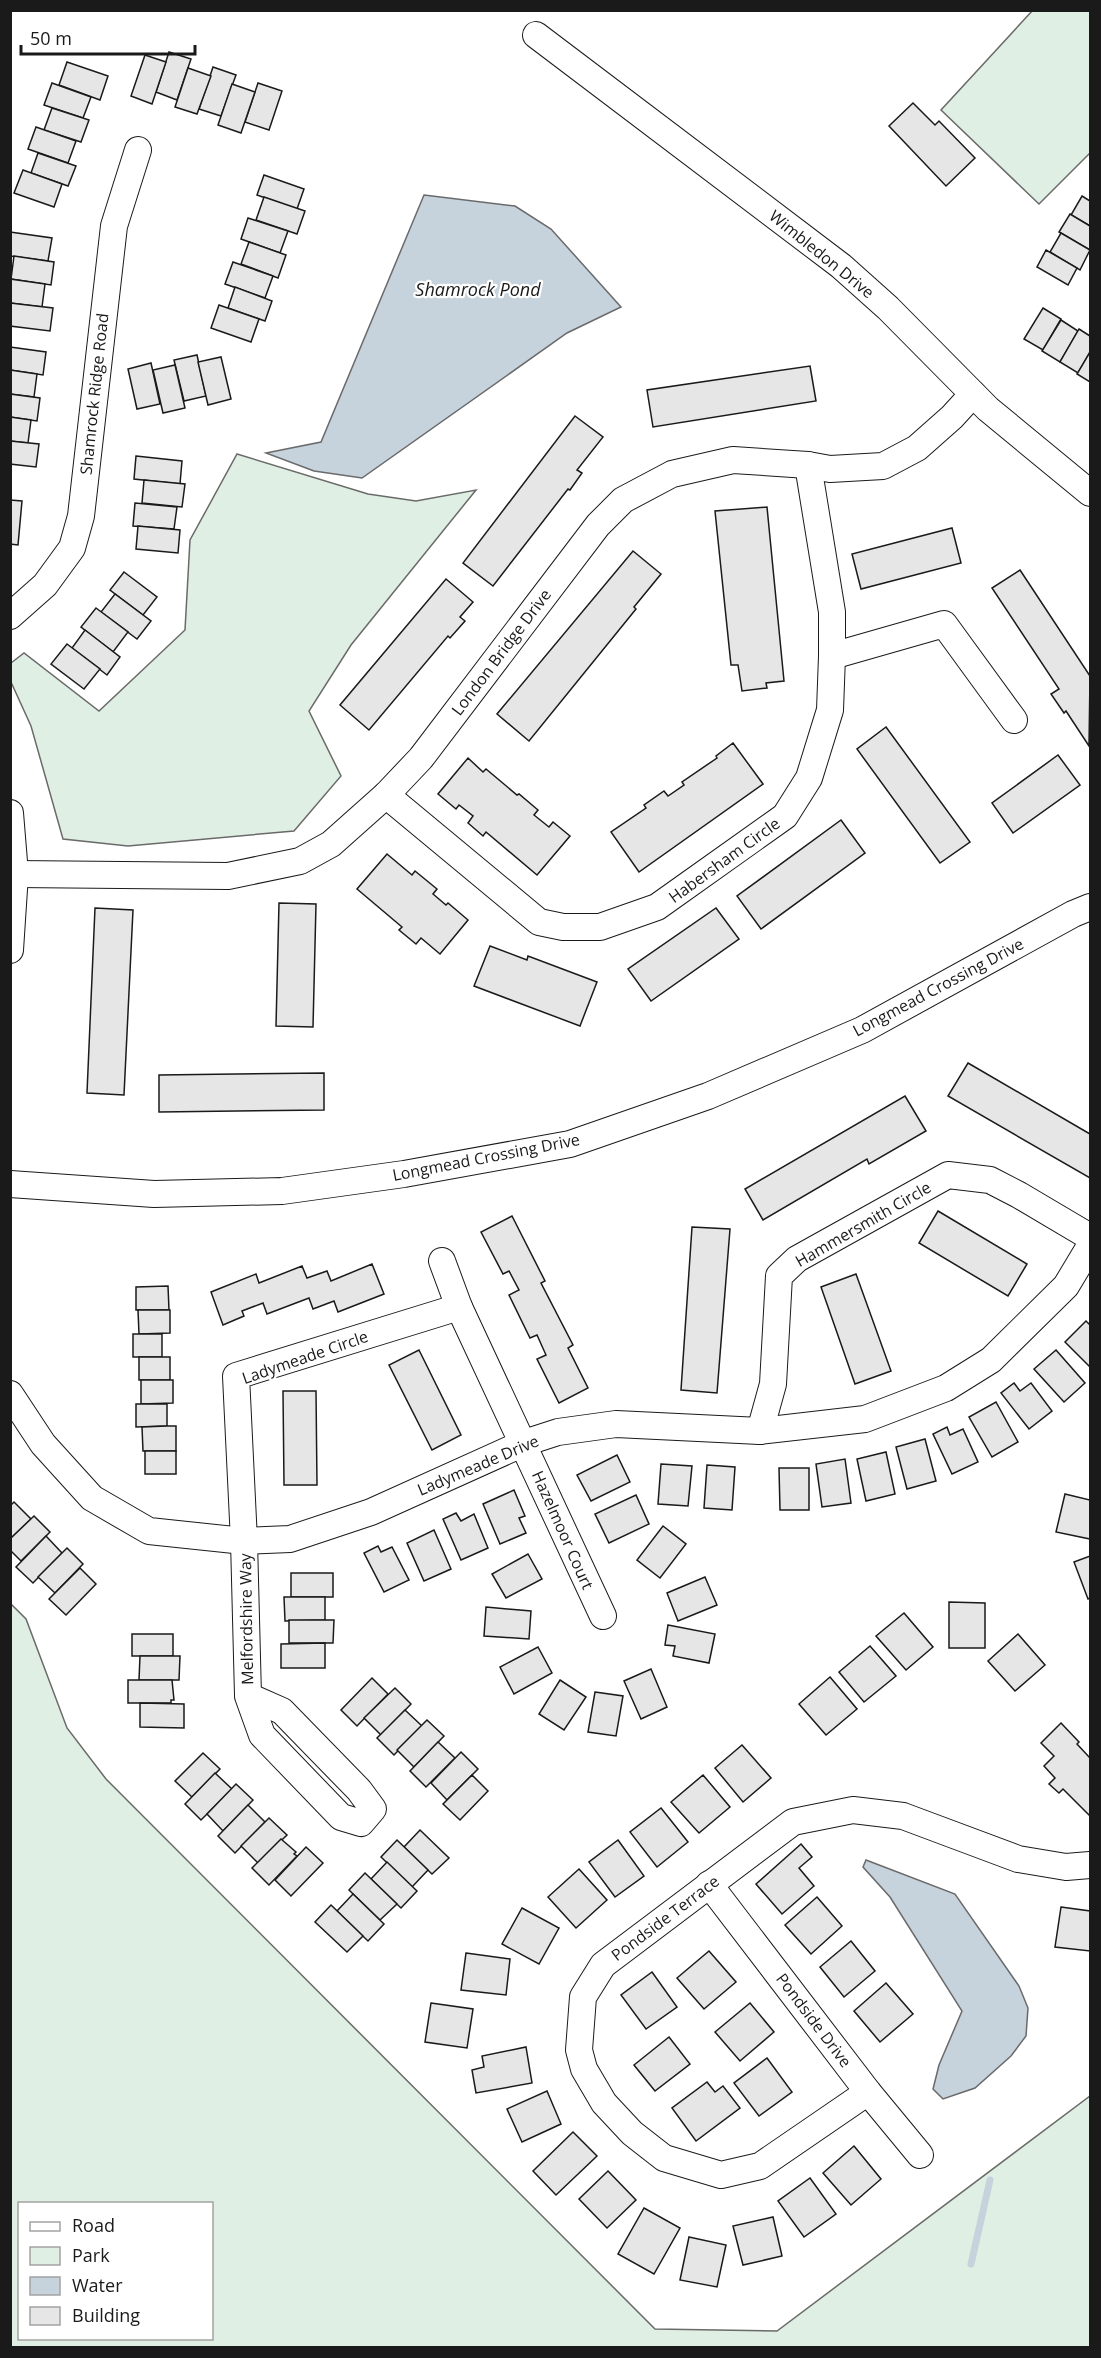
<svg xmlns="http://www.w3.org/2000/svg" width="1101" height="2358" font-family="'Open Sans',sans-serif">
	<rect width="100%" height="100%" fill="#fff"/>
	<g fill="#e0efe3" stroke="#6a6a6a" stroke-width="1.5" fill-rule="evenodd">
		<path d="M1033,10L1090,11V153L1039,204L941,110Z"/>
		<path d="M237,454L368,494L416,501L476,490L351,645L309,711L341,776L294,831L128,846L63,839L31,726L11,682V663L24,653L99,711L185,630L190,540Z"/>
		<path d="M10,1603L26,1619L67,1728L106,1779L655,2329L777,2331L1090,2096V2347H11ZM20,2204H212V2338H20Z"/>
	</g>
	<g fill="#c6d2dc" stroke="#6a6a6a" stroke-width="1.5">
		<path d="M424,195L515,206L551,229L621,307L567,333L362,478L314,471L266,453L321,442Z"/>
		<path d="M866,1860L955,1894L1019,1986L1028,2008L1026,2036L1011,2056L975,2088L943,2099L933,2089L939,2065L962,2011L890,1897L863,1867Z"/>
	</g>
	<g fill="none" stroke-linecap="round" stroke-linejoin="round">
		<path stroke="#c6d2dc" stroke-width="7" d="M971,2264L990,2180"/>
	</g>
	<g fill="#e6e6e6" stroke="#1a1a1a" stroke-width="1.5">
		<path d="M169,52L191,59L177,100L156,92Z"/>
		<path d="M145,55L166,62L152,104L131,96Z"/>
		<path d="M67,62L108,76L100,100L59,85Z"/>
		<path d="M213,67L236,75L221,116L199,109Z"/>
		<path d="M188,68L211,76L197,114L175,107Z"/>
		<path d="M52,83L91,97L83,118L44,105Z"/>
		<path d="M258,83L282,91L269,130L245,122Z"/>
		<path d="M232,84L255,92L241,133L218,125Z"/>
		<path d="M913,103L935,125L939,121L975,158L946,186L889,126Z"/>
		<path d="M52,108L89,120L81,142L44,130Z"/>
		<path d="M36,127L76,141L68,163L28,149Z"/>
		<path d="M38,153L76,166L68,186L31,173Z"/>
		<path d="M23,170L62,184L54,207L14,193Z"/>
		<path d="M264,175L304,189L297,209L257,195Z"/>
		<path d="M1082,196L1090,201V226L1071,215Z"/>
		<path d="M264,197L305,211L297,234L256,220Z"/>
		<path d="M1070,214L1090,226V250L1059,232Z"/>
		<path d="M248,218L288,231L280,253L241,239Z"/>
		<path d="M10,232L52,238L48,261L10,256Z"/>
		<path d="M1061,233L1090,250L1080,270L1050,252Z"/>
		<path d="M249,242L286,255L278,278L241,264Z"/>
		<path d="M1046,250L1077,268L1068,285L1037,267Z"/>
		<path d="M14,256L54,262L51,285L11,279Z"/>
		<path d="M233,262L273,276L265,298L225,284Z"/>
		<path d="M10,279L45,284L42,307L10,303Z"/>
		<path d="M235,287L272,301L265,321L228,308Z"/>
		<path d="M10,303L53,308L50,331L10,326Z"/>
		<path d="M219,305L259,319L251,342L211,328Z"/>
		<path d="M1043,308L1061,319L1043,350L1024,339Z"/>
		<path d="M1061,320L1078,331L1060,362L1042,351Z"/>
		<path d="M1079,329L1090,336V352L1078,373L1060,362Z"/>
		<path d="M10,347L46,352L43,375L10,370Z"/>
		<path d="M1090,352V382L1077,374Z"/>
		<path d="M197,355L206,396L184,401L174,360Z"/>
		<path d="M221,357L231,399L208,405L198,362Z"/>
		<path d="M151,363L160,404L137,409L128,369Z"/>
		<path d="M175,365L185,408L163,413L153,370Z"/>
		<path d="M810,366L816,401L653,427L647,390Z"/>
		<path d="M10,370L37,374L34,397L10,394Z"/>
		<path d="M10,394L40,398L37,421L10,417Z"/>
		<path d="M575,416L603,437L577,470L582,473L570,490L568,489L493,586L463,563Z"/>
		<path d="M10,417L31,420L28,443L10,441Z"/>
		<path d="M10,441L39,444L36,467L10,464Z"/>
		<path d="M136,456L182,461L180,484L134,479Z"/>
		<path d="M144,480L185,484L182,507L142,503Z"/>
		<path d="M10,500L22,501L18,545L10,544Z"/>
		<path d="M135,503L177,507L174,529L133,526Z"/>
		<path d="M767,507L784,681L766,683L767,688L742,691L738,665H731L715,511Z"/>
		<path d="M138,526L180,530L178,553L136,549Z"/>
		<path d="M952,528L961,563L861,589L852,554Z"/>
		<path d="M633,551L661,574L634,607L636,609L529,741L497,714Z"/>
		<path d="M1020,570L1090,676L1089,746L1066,711L1064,713L1051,694L1059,689L992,588Z"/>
		<path d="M124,572L157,597L143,615L110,590Z"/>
		<path d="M446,579L473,602L460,617L465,621L450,638L448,636L369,730L340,705Z"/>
		<path d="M115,594L151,621L137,639L101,612Z"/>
		<path d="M96,608L128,632L113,652L81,627Z"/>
		<path d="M85,630L120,657L107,675L72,648Z"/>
		<path d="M67,644L100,669L84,689L51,664Z"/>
		<path d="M886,727L970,842L940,863L857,749Z"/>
		<path d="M733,743L763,784L639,872L611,832L646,808L644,805L664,791L668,796L684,785L682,782L717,758L716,756Z"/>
		<path d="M1058,755L1080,785L1013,833L992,803Z"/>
		<path d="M468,758L483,772L486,769L517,795L519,794L538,810L534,815L549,827L553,822L570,836L537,875L486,832L483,836L468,823L473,816L459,805L456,809L438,794Z"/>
		<path d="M841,820L865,853L761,929L737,896Z"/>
		<path d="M387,854L412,875L415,871L437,889L433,894L446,905L448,903L468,920L440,954L421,938L416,944L399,930L402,927L357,889Z"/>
		<path d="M279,903L316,904L313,1027L276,1026Z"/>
		<path d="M95,908L133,910L124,1095L87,1093Z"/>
		<path d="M716,908L739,939L651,1001L628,969Z"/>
		<path d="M490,946L527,960L528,956L597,982L580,1026L474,986Z"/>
		<path d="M968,1063L1090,1134V1178L948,1096Z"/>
		<path d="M324,1073V1110L159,1112V1075Z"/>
		<path d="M905,1096L926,1131L869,1164L867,1159L763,1220L745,1189Z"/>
		<path d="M938,1211L1027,1264L1008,1296L919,1243Z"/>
		<path d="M512,1216L545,1281L541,1283L573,1345L568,1348L588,1388L559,1403L537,1359L546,1355L537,1335L530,1338L509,1295L519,1290L509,1271L503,1274L481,1232Z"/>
		<path d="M692,1227L730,1229L717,1393L681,1390Z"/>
		<path d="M372,1264L384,1294L338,1312L334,1301L313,1309L309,1298L267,1314L263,1303L242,1311L244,1316L223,1325L211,1292L256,1274L259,1283L302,1266L307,1278L327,1271L331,1281Z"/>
		<path d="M856,1274L891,1371L855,1384L821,1287Z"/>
		<path d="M168,1286L169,1310H136V1287Z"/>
		<path d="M138,1310H170V1333L139,1334Z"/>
		<path d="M1086,1321L1090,1325V1367L1065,1342Z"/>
		<rect x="133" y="1334" width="29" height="23"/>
		<path d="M419,1350L461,1435L432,1450L389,1365Z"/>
		<path d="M1056,1350L1085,1383L1064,1402L1034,1369Z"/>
		<rect x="139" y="1357" width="31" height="23"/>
		<path d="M141,1380H173V1403L141,1404Z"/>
		<path d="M1014,1383L1020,1391L1031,1383L1052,1411L1029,1429L1001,1393Z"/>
		<path d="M283,1391H316L317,1485H284Z"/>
		<path d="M996,1402L1018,1442L992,1457L969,1417Z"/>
		<path d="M136,1404H167V1426L136,1427Z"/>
		<path d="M167,1426H176V1451H143L142,1427Z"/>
		<path d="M947,1427L950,1435L963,1429L978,1462L952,1474L933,1434Z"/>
		<path d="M925,1439L936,1481L907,1489L896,1447Z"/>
		<rect x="145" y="1451" width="31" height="23"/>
		<path d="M886,1452L895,1494L866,1501L857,1459Z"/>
		<path d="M617,1455L630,1482L591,1501L577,1475Z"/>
		<path d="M845,1459L851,1503L822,1507L816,1464Z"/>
		<path d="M661,1464L692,1466L688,1506L658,1504Z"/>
		<path d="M707,1465L735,1467L732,1510L704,1508Z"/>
		<path d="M779,1468H809V1510H780Z"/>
		<path d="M514,1490L525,1516L519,1518L526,1533L500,1544L483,1504Z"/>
		<path d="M1065,1494L1090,1500V1539L1056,1532Z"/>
		<path d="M636,1495L649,1524L609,1543L595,1514Z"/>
		<path d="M14,1502L31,1519L10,1539V1506Z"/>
		<path d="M456,1513L461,1521L474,1514L488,1548L461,1560L443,1519Z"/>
		<path d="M34,1516L50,1532L21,1561L10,1550V1539Z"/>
		<path d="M663,1526L686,1544L660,1578L637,1560Z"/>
		<path d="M434,1530L451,1569L424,1581L407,1543Z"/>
		<path d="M46,1536L62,1553L33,1583L16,1567Z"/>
		<path d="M378,1546L381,1552L392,1547L409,1580L384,1592L364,1553Z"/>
		<path d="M67,1548L83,1564L55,1593L38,1577Z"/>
		<path d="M528,1554L542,1579L506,1598L492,1574Z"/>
		<path d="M1090,1556V1598L1088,1599L1074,1562Z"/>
		<path d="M80,1568L96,1584L66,1615L49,1599Z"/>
		<rect x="291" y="1573" width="42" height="24"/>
		<path d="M705,1577L717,1605L678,1621L667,1593Z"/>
		<path d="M284,1597H325V1620L285,1621Z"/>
		<path d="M949,1602L985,1603V1648H949Z"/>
		<path d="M486,1607L531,1611L529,1639L484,1636Z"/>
		<path d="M904,1613L933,1647L906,1670L876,1636Z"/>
		<path d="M289,1620H334L333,1643H289Z"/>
		<path d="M668,1625L715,1634L709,1663L673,1656L675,1646L665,1645Z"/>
		<rect x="132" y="1634" width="41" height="22"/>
		<path d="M1018,1634L1045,1665L1015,1691L988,1661Z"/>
		<path d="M325,1643V1668H281V1644Z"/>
		<path d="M870,1646L896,1676L864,1702L839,1672Z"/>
		<path d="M538,1647L552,1673L514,1694L500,1667Z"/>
		<path d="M140,1656H180L179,1680H139Z"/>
		<path d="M651,1669L667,1707L641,1719L624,1681Z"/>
		<path d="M830,1677L857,1709L826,1735L799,1704Z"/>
		<path d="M372,1678L388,1694L357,1726L341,1710Z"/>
		<path d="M128,1680H172L174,1700H171V1703H128Z"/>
		<path d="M560,1680L586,1697L564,1730L539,1714Z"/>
		<path d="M395,1688L411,1704L381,1735L364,1718Z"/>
		<path d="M595,1692L623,1696L616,1736L588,1732Z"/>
		<path d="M140,1703L184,1704V1728L140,1727Z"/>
		<path d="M405,1710L422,1726L394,1755L377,1738Z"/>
		<path d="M427,1720L444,1736L414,1767L397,1750Z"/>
		<path d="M1061,1723L1079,1742L1077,1744L1090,1758V1816L1063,1789L1059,1793L1049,1784L1055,1778L1044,1766L1054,1756L1041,1743Z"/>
		<path d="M438,1742L455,1758L426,1787L410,1771Z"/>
		<path d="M742,1745L771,1778L743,1802L715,1768Z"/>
		<path d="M461,1752L478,1769L447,1800L431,1783Z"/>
		<path d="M203,1753L220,1769L192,1797L175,1781Z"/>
		<path d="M215,1773L232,1789L201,1820L185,1804Z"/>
		<path d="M472,1775L488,1791L460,1820L443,1804Z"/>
		<path d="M703,1775L730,1807L699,1833L671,1802Z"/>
		<path d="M236,1784L253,1800L223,1831L207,1814Z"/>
		<path d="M248,1805L265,1822L235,1853L218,1836Z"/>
		<path d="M661,1808L688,1842L657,1867L630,1832Z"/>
		<path d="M269,1818L287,1835L258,1863L241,1846Z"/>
		<path d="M420,1830L449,1858L432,1874L404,1847Z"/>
		<path d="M281,1839L296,1852L294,1854L297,1856L269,1885L252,1868Z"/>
		<path d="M397,1840L428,1870L412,1887L381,1857Z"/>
		<path d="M618,1840L644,1876L615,1897L589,1862Z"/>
		<path d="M801,1844L812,1857L799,1868L814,1886L782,1914L756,1884Z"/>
		<path d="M306,1847L323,1863L291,1896L275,1880Z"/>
		<path d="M387,1862L417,1891L401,1908L371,1879Z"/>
		<path d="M579,1869L607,1900L576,1928L548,1897Z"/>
		<path d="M365,1873L397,1904L380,1920L349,1890Z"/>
		<path d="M353,1894L384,1924L368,1941L337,1911Z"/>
		<path d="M817,1897L842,1926L811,1954L785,1925Z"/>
		<path d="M331,1905L363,1936L347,1952L315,1922Z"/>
		<path d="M1061,1907L1090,1911V1951L1055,1947Z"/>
		<path d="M522,1908L559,1928L539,1964L502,1944Z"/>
		<path d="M851,1941L875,1971L844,1997L820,1967Z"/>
		<path d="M709,1951L736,1982L704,2009L677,1978Z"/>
		<path d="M466,1953L510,1959L506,1995L461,1990Z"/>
		<path d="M652,1972L677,2007L646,2029L621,1995Z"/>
		<path d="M886,1983L913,2014L880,2042L854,2011Z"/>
		<path d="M431,2003L473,2009L467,2048L425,2042Z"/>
		<path d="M750,2003L774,2032L740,2061L715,2032Z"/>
		<path d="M669,2037L690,2064L655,2091L634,2065Z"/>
		<path d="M526,2047L532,2083L476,2093L472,2070L484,2067L482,2056Z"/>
		<path d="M767,2058L792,2092L759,2116L734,2083Z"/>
		<path d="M707,2082L715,2092L723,2086L740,2108L696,2141L672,2108Z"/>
		<path d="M547,2091L561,2124L522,2142L507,2109Z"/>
		<path d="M573,2132L597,2156L556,2195L533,2171Z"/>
		<path d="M854,2146L881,2179L851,2205L823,2173Z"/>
		<path d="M608,2171L636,2200L607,2228L579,2199Z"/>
		<path d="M810,2178L836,2214L804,2237L778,2201Z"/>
		<path d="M644,2208L680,2228L654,2274L618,2254Z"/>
		<path d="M773,2217L782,2256L743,2265L733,2226Z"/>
		<path d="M689,2237L726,2245L717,2287L680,2280Z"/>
	</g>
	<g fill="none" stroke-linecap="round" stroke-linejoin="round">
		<defs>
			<g id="minor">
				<path d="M536,35L841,266L888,308L988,409L1090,493"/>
				<path d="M10,616L45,585L72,548L81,516L114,226L138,150"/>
				<path d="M832,656L944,624L1014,720"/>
				<path d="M386,795L539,922L563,927H600L657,907L785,816L809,778L830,710L832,656V612L808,465"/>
				<path d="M10,813L15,874L10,950"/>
				<path d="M15,874L228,876L300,861L331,844L386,795L421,758L598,525L623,500L672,474L733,460L808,465L830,469L883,466L917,448L952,417L973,394"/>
				<path d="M10,1184L154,1194L282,1191L404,1174L570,1144L708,1096L862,1030L1073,914L1090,907"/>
				<path d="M442,1261L459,1307L603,1616"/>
				<path d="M10,1394L43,1444L92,1498L149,1531L244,1541L290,1539L371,1512L524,1443L558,1432L616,1424L760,1431L865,1419L946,1388L991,1360L1066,1286L1090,1246"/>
				<path d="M760,1431L773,1384L779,1276L797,1259L948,1175L990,1180L1019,1195L1090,1237"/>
				<path d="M248,1696L282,1711L359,1790L373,1809L361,1823L341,1817L262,1735L248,1696L244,1541L236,1376L459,1307"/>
				<path d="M709,1884L868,2092L920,2155"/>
				<path d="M868,2092L760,2166L721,2175L664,2158L632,2133L604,2103L584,2069L579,2050L583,1997L603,1965L793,1822L853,1810L903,1816L1018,1859L1066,1867L1090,1865"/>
			</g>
		</defs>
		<use href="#minor" stroke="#1a1a1a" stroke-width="28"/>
		<use href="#minor" stroke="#fff" stroke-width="26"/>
	</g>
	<g text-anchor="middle" stroke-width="4.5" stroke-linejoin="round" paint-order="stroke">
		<g font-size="16" fill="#1a1a1a" stroke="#fff">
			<text transform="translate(822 254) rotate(39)" y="6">Wimbledon Drive</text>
			<text transform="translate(94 394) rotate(-84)" y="6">Shamrock Ridge Road</text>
			<text transform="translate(501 652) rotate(-53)" y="6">London Bridge Drive</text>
			<text transform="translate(724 860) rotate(-36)" y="6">Habersham Circle</text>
			<text transform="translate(938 987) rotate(-28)" y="6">Longmead Crossing Drive</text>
			<text transform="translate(486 1157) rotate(-11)" y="6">Longmead Crossing Drive</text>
			<text transform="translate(863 1224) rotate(-30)" y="6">Hammersmith Circle</text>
			<text transform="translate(305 1357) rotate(-19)" y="6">Ladymeade Circle</text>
			<text transform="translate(478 1465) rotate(-23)" y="6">Ladymeade Drive</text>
			<text transform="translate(563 1530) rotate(66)" y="6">Hazelmoor Court</text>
			<text transform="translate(246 1619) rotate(-91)" y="6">Melfordshire Way</text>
			<text transform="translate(665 1918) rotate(-37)" y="6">Pondside Terrace</text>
			<text transform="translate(814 2020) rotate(53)" y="6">Pondside Drive</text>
		</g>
		<g font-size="18" font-style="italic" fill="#1a1a1a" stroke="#fff">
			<text x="478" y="296">Shamrock Pond</text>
		</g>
	</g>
	<rect width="1101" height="2358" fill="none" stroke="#1a1a1a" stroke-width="24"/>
	<rect x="18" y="2202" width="195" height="138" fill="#ffffff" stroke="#a3a3a3" stroke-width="1.5"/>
	<rect x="30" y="2222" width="30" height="9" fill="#ffffff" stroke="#a3a3a3" stroke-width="1.5"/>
	<text x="72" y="2232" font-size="18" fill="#1a1a1a">Road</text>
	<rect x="30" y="2247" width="30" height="18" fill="#e0efe3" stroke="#a3a3a3" stroke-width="1.5"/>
	<text x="72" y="2262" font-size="18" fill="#1a1a1a">Park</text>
	<rect x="30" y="2277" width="30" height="18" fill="#c6d2dc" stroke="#a3a3a3" stroke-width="1.5"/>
	<text x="72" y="2292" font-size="18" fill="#1a1a1a">Water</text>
	<rect x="30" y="2307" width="30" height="18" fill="#e6e6e6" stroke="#a3a3a3" stroke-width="1.5"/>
	<text x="72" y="2322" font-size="18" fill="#1a1a1a">Building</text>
	<path d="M21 45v9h174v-9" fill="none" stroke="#1a1a1a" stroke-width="3"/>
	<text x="30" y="45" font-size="18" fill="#1a1a1a" stroke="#ffffff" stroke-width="4.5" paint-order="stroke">50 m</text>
</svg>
